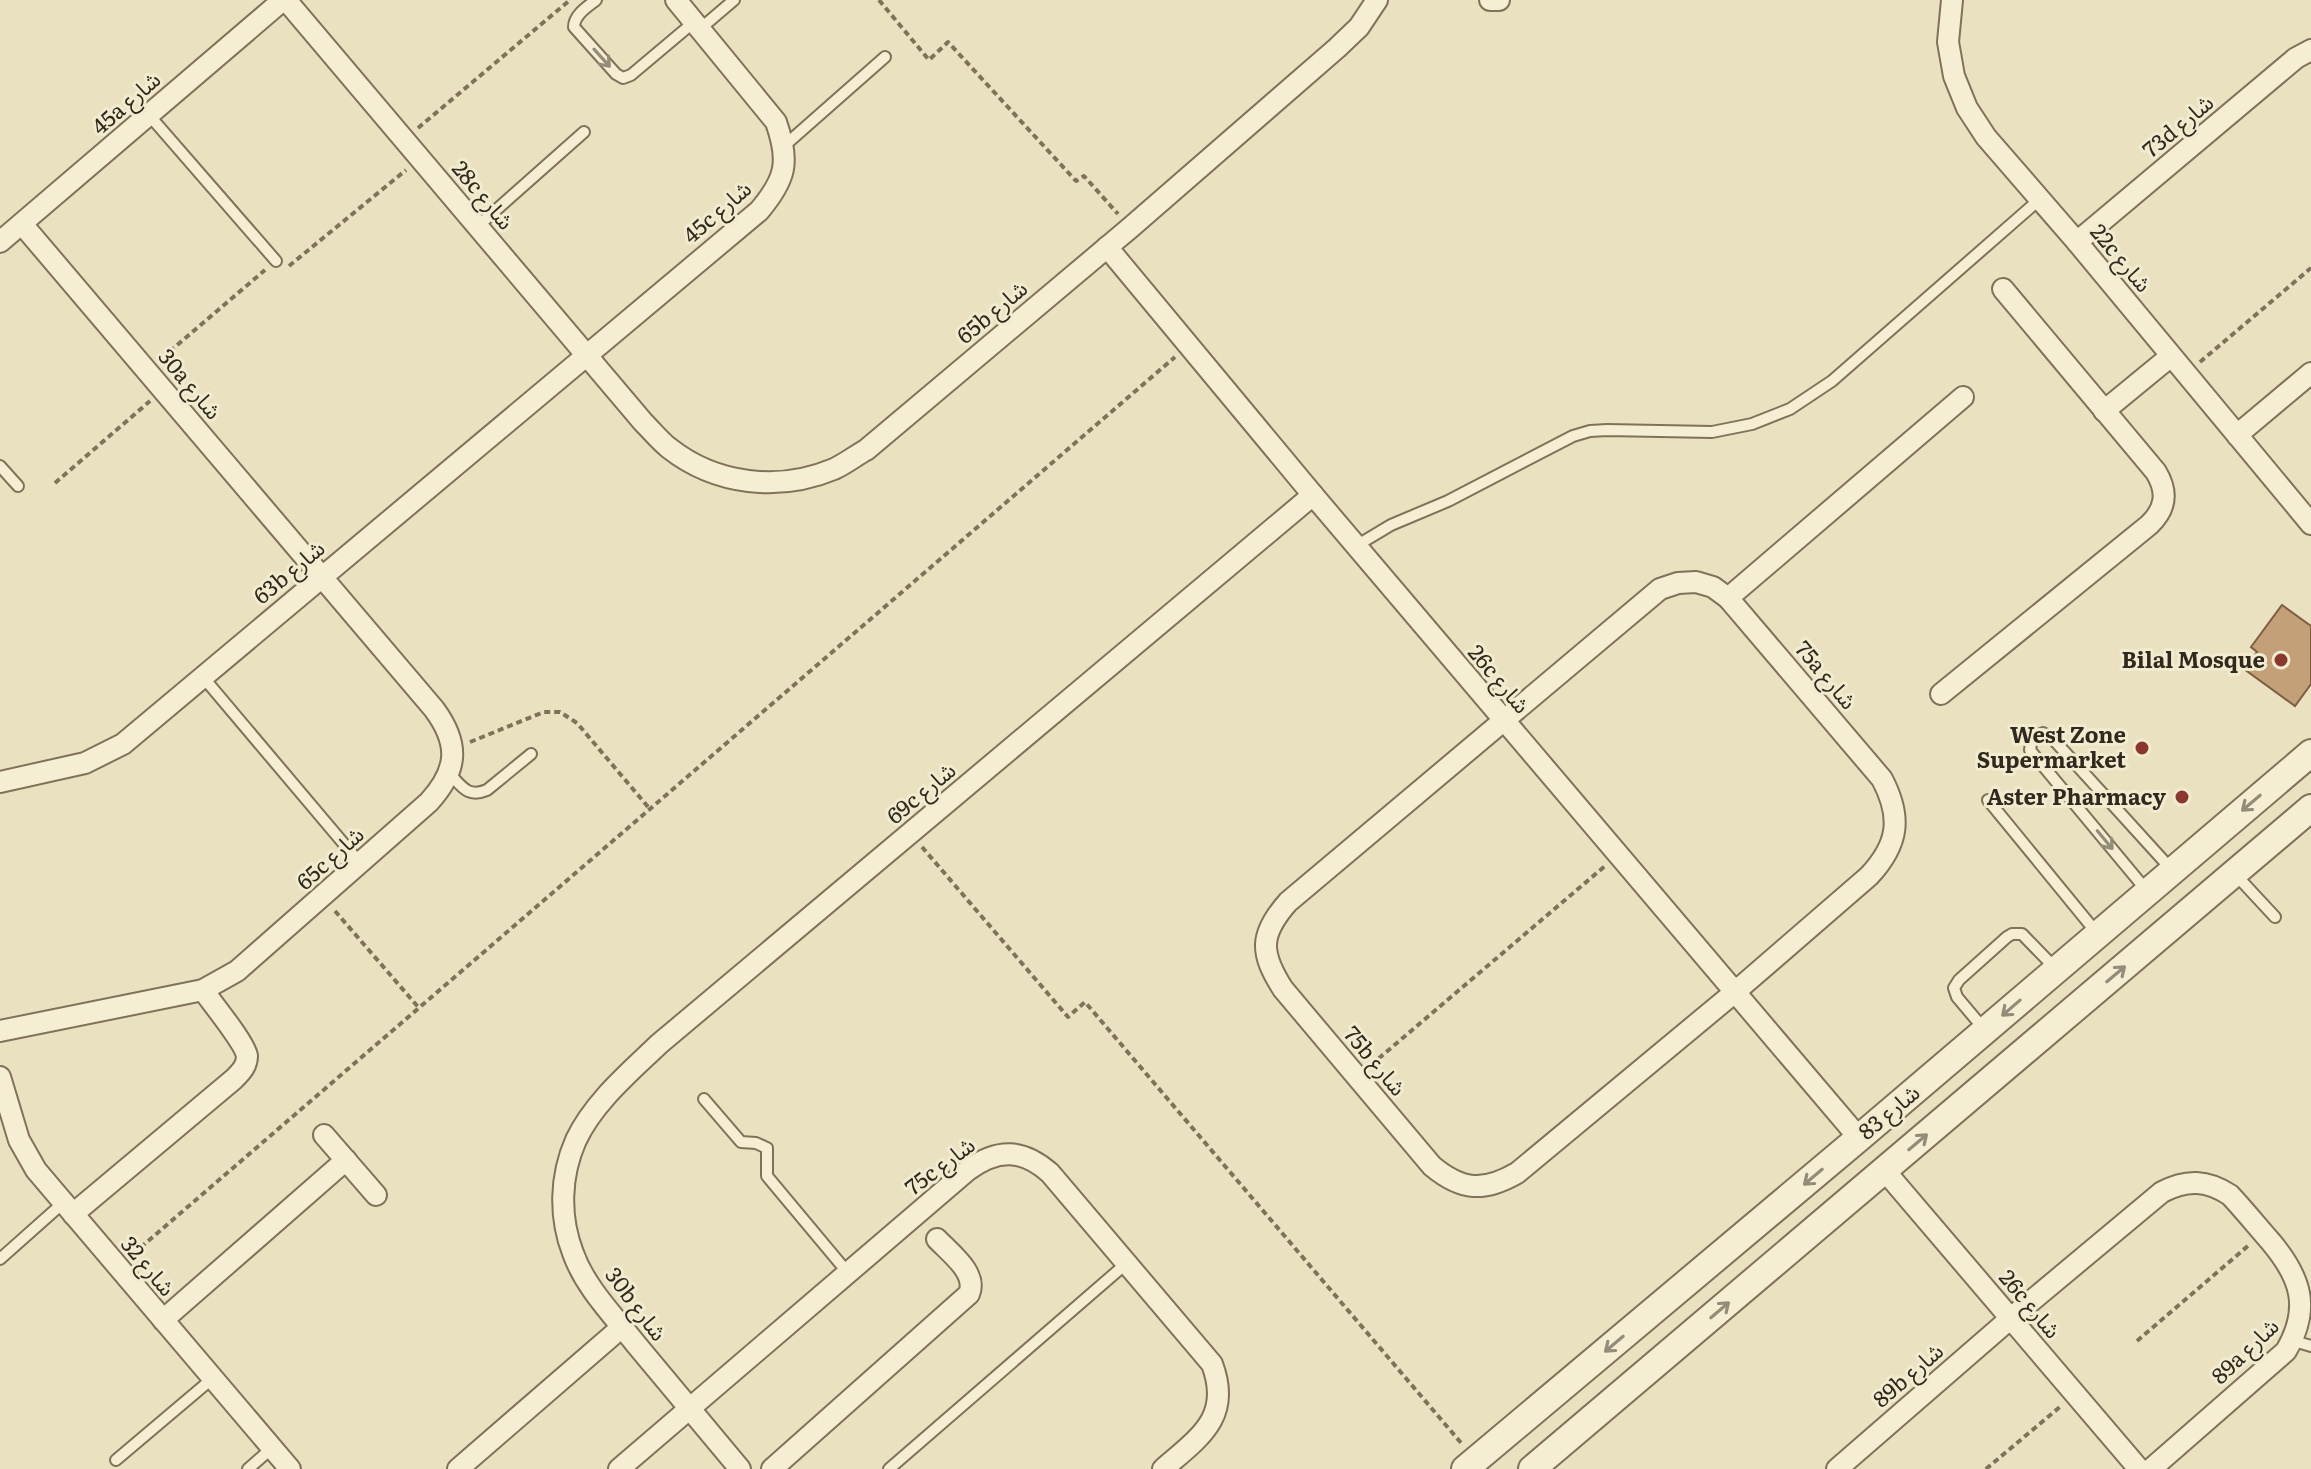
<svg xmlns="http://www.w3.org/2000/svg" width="2311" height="1469" font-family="Literata,'Noto Sans Arabic',serif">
	<rect width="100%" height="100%" fill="#e9e1c0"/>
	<path fill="#c4a079" stroke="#7d5f42" stroke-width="2" d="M2282,605L2311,626V684L2295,706L2244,669L2257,652L2251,647Z"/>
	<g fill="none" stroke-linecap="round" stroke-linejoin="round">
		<defs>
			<g id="service">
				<path d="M596,0C587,7 574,15 574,27L616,74L623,78L631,75L694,22"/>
				<path d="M700,29L734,0"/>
				<path d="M149,115L276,261"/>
				<path d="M784,146L885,57"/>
				<path d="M478,226L584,132"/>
				<path d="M0,466L18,486"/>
				<path d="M1356,546L1391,525L1448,501L1573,436L1590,431L1607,430L1712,432L1752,424L1790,409L1832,381L2040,199"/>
				<path d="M203,677L360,863"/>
				<path d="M450,774C462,787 468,798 487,790L531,754"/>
				<path d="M1988,800L2096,932"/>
				<path d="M2236,875L2275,917"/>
				<path d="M2147,891L2034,755L2030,750L2032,738L2043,733L2053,739L2172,870"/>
				<path d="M1984,1029L1957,997L1954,988L1959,980L2007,937L2012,934H2022L2055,968"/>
				<path d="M704,1099L741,1142L756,1143L767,1148V1176L848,1273"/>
				<path d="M0,1259L63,1203"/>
				<path d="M2294,1341L2311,1346"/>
				<path d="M116,1460L213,1378"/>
				<path d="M248,1469L272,1448"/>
				<path d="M889,1469L1128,1262"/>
			</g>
			<g id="minor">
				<path d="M286,0L643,422C652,431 660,441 669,448C716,485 779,492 834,469C845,464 855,456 866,450L1130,228L1337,48L1359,27L1377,0"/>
				<path d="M1490,0H1499"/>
				<path d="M1952,0L1948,42L1954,76L1967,108L1986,137L2077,242L2311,524"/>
				<path d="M0,242L283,0"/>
				<path d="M2077,242L2296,58L2311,50"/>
				<path d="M1107,247L1313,495L1859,1138"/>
				<path d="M2104,411L2171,356"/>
				<path d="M2237,435L2311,373"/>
				<path d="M1696,582L1713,587L1728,598L1882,779C1902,817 1899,844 1869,876L1735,992L1517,1173C1484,1192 1462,1191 1432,1166L1283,989C1260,953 1259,935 1288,902L1660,589L1678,583Z"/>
				<path d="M1728,598L1963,397"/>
				<path d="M1941,694L2149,525C2166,509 2168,492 2156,472L2003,289"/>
				<path d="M0,782L85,763L123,744L759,211C786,179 790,162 776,122L676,0"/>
				<path d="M0,1031L203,990L237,971L429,802C458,770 460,744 434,709L22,224"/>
				<path d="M0,1077L19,1140L36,1170L290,1469"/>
				<path d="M324,1135L376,1195"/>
				<path d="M1885,1171L2139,1469"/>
				<path d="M73,1214L234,1079C241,1072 247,1066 247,1056C245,1043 212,1003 203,990"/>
				<path d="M163,1320L346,1160"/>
				<path d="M458,1469L622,1327"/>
				<path d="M619,1469L968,1170C998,1148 1023,1149 1050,1173L1212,1364C1232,1417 1200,1437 1163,1469"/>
				<path d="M740,1469C705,1427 670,1385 635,1343C613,1315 585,1287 573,1253C559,1217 560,1176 576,1140C594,1102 629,1073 659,1044L1313,495"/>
				<path d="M772,1469L969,1294C978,1273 950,1253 937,1239"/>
				<path d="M1837,1469L2011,1318L2162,1192C2187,1179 2207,1180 2230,1195C2244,1210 2257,1226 2271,1242C2301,1278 2311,1308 2286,1351L2151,1469"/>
			</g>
			<g id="tertiary">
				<path d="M1465,1469L1859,1138L2311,753"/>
				<path d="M1532,1469L2311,808"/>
			</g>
		</defs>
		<use href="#service" stroke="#80725a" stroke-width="14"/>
		<use href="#minor" stroke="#80725a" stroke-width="24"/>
		<use href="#tertiary" stroke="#80725a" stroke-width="30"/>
		<g stroke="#80725a" stroke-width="4" stroke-dasharray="6 4" stroke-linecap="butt">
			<path d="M879,0L929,60L948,42L1076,181L1084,176L1118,214"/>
			<path d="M418,128L570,0"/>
			<path d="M289,266L406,170"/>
			<path d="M162,358L265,270"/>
			<path d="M2200,362L2311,268"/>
			<path d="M55,483L150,401"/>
			<path d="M470,742L544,712H560L577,723L649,808"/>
			<path d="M922,847L1068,1017L1085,1002L1462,1444"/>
			<path d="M335,911L419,1008"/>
			<path d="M1371,1065L1605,866"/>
			<path d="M133,1254L1175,357"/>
			<path d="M2137,1341L2249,1245"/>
			<path d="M1986,1469L2061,1406"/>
		</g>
		<use href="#service" stroke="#f5eed2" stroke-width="10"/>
		<use href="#minor" stroke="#f5eed2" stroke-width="20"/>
		<use href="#tertiary" stroke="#f5eed2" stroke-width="26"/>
	</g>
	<defs><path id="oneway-shaft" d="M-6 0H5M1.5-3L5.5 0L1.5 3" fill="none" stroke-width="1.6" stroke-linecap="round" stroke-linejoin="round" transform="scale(2)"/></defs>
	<g stroke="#938c78">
		<use href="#oneway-shaft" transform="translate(602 58) rotate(48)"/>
		<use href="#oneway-shaft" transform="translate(2251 803) rotate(140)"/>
		<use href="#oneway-shaft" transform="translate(2105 840) rotate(50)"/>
		<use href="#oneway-shaft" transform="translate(2116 974) rotate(-40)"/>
		<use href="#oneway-shaft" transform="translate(2011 1008) rotate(139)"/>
		<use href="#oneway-shaft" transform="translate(1918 1142) rotate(-40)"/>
		<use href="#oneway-shaft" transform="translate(1813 1177) rotate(140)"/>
		<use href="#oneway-shaft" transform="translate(1720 1310) rotate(-40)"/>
		<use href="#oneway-shaft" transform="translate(1614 1344) rotate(140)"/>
	</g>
	<g fill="#8a382f" stroke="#f1ebcf" stroke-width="3">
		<circle cx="2281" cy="660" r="8"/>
		<circle cx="2142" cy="748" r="8"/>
		<circle cx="2182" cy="797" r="8"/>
	</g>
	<g text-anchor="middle" stroke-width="6" stroke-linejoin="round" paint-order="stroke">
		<g font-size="22" fill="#31291d" stroke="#f1ebcf">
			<text transform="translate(126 103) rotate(-41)" y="8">45a شارع</text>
			<text transform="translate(2178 126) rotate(-40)" y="8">73d شارع</text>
			<text transform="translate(483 195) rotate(50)" y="8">28c شارع</text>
			<text transform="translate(717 212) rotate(-41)" y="8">45c شارع</text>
			<text transform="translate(2121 258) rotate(50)" y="8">22c شارع</text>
			<text transform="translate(992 312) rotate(-40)" y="8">65b شارع</text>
			<text transform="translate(190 384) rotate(50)" y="8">30a شارع</text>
			<text transform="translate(289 572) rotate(-40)" y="8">63b شارع</text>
			<text transform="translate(1826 675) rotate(50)" y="8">75a شارع</text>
			<text transform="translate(1499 679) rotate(50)" y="8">26c شارع</text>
			<text transform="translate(921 793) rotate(-40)" y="8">69c شارع</text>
			<text transform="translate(330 858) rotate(-42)" y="8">65c شارع</text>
			<text transform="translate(1375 1061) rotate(50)" y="8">75b شارع</text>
			<text transform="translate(1889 1112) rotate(-40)" y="8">شارع 83</text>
			<text transform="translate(940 1166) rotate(-37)" y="8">75c شارع</text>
			<text transform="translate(148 1266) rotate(50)" y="8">شارع 32</text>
			<text transform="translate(636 1304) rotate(53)" y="8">30b شارع</text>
			<text transform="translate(2030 1304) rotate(50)" y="8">26c شارع</text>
			<text transform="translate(2245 1351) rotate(-44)" y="8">89a شارع</text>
			<text transform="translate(1908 1375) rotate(-41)" y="8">89b شارع</text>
		</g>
		<g font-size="22" font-weight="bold" fill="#31291d" stroke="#f1ebcf" text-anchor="end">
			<text x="2265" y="668">Bilal Mosque</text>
			<text x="2126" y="743">West Zone<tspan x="2126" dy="25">Supermarket</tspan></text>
			<text x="2166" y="805">Aster Pharmacy</text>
		</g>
	</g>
</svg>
